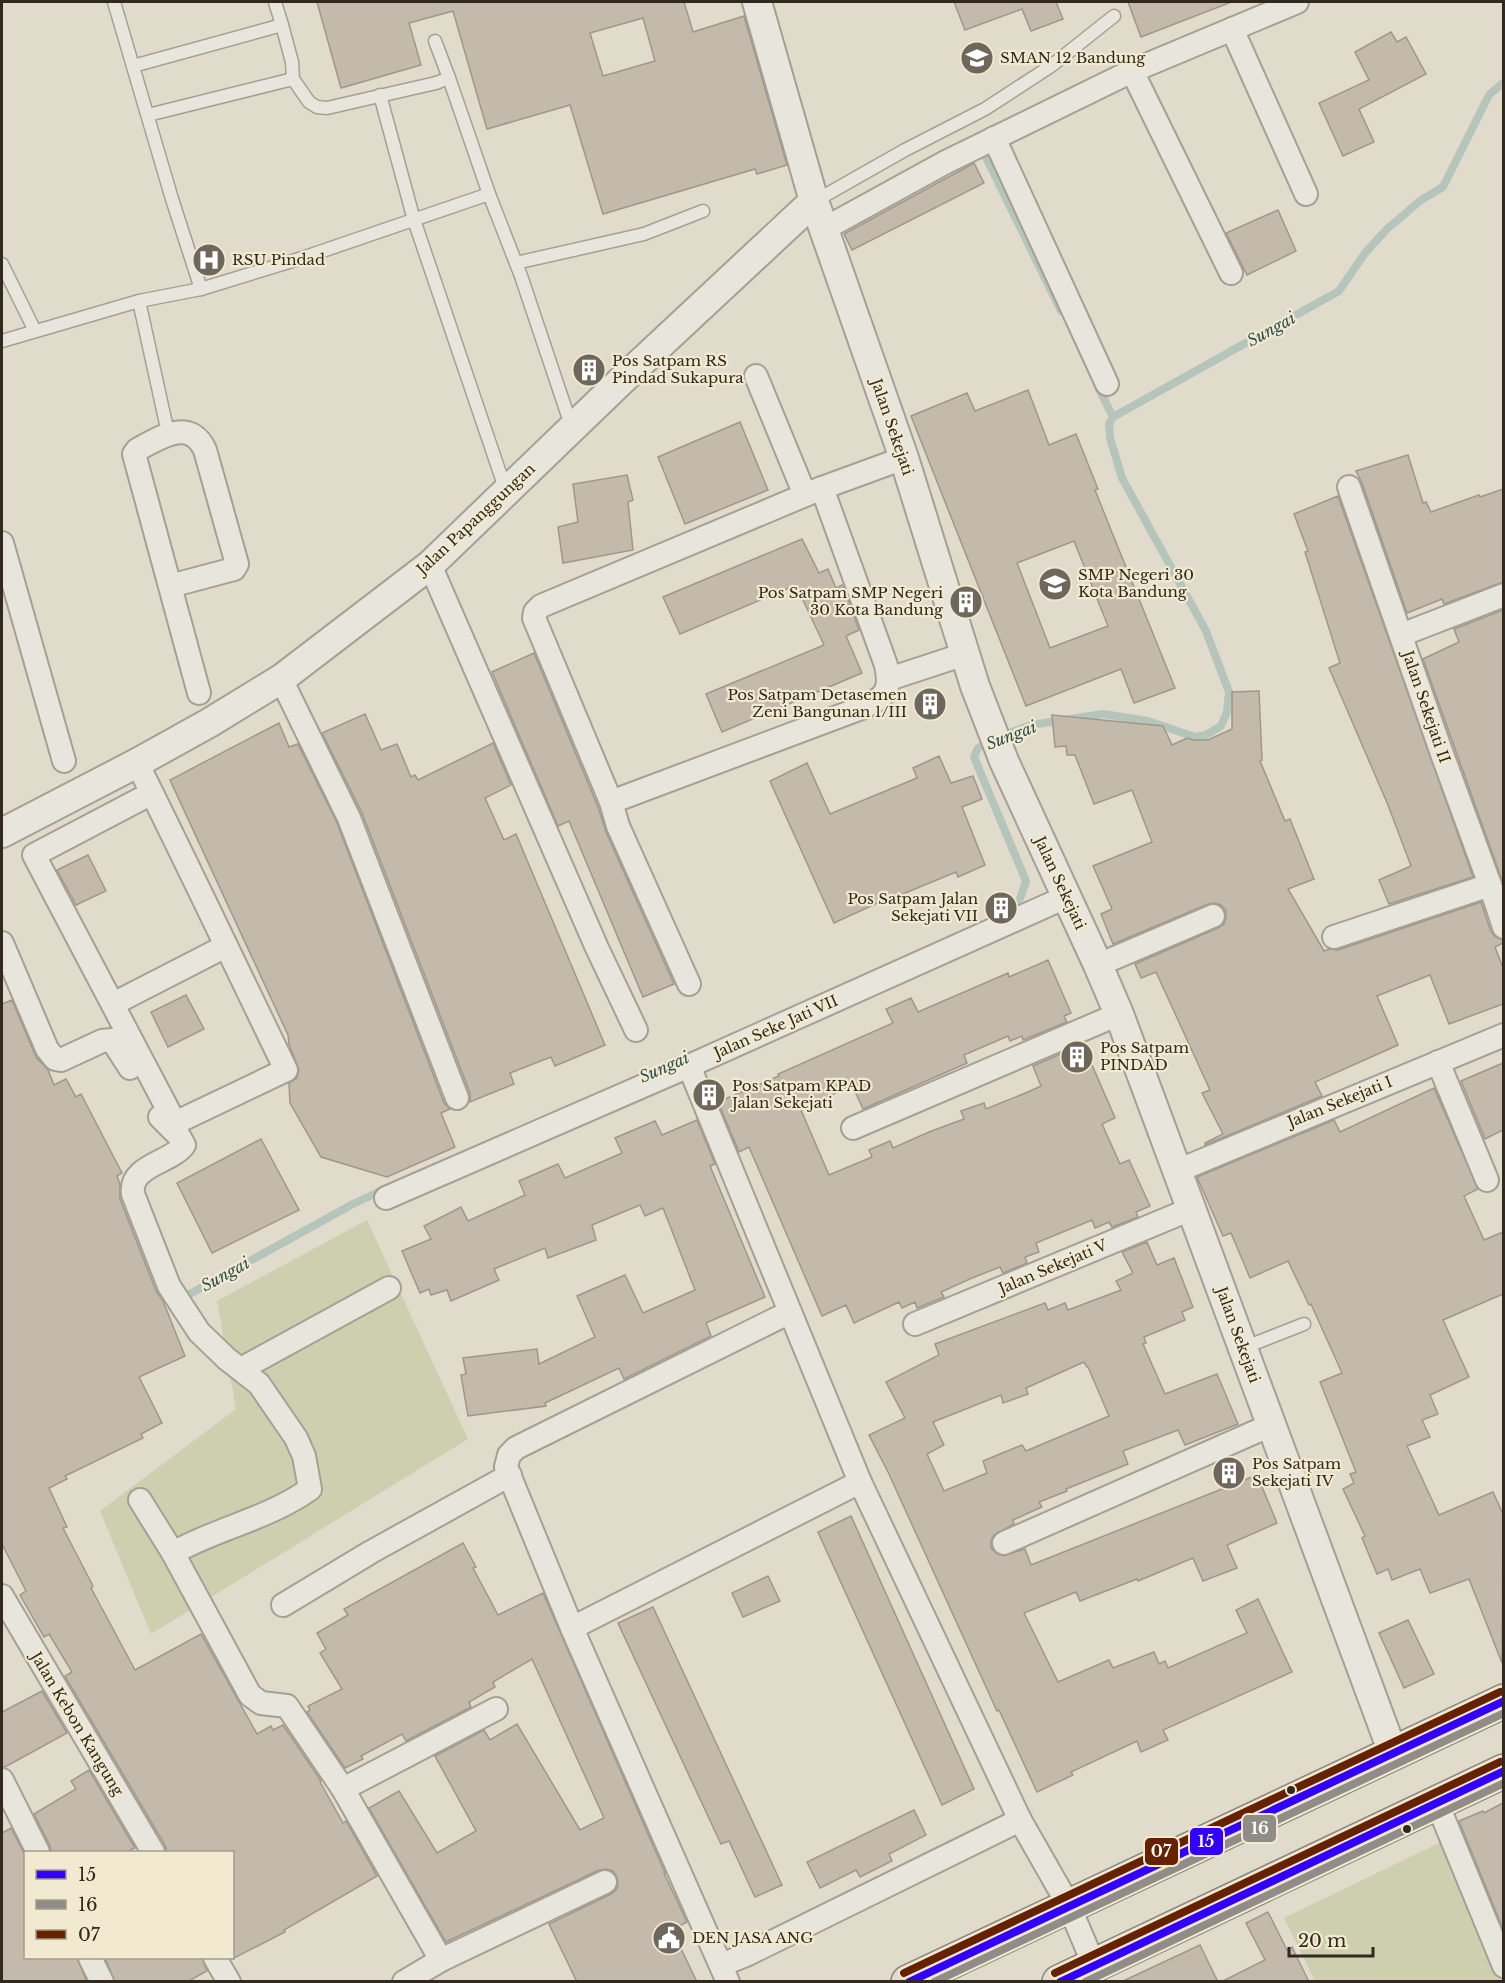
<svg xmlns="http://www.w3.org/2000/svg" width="1505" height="1983" font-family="'Libre Baskerville',serif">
	<rect width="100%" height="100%" fill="#e0dbcb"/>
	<g fill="#cdcfae">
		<path d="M367,1220L468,1439L151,1634L100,1511L236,1409L217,1301Z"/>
		<path d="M1441,1842L1503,1972V1981H1315L1284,1918Z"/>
	</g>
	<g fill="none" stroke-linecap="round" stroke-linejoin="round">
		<g stroke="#b6c5bc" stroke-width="8">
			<path d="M983,151L1061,311"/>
			<path d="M1097,385L1113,417"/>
			<path d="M1009,914C1019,906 1022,893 1026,881L974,757L978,748L1009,733L1031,725L1103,714L1148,721L1195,737L1206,735L1221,726L1227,712L1229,692L1206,631L1122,478L1110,438L1109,424L1113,417L1339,291L1365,253L1387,229L1421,200L1443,187L1489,95L1504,82"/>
			<path d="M188,1295L353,1204L385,1189"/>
		</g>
	</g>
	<g fill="#c3baac" stroke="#9f978b" stroke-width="1.5" fill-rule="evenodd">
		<path d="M317,2H684L693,32L744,16L787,165L757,174L755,169L603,214L570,105L487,129L453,11L409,23L421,65L341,88ZM643,18L655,61L603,76L590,33Z"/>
		<path d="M954,2H1056L1063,19L1031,31L1022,9L965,30Z"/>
		<path d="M1128,2H1228L1229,3L1141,37Z"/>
		<path d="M1391,32L1397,42L1406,37L1426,74L1359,109L1374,142L1343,156L1319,103L1369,80L1355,52Z"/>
		<path d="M974,163L984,183L852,250L844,234Z"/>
		<path d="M1278,210L1296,251L1247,275L1226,233Z"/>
		<path d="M1028,390L1049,445L1076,434L1098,489L1095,490L1111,530L1175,688L1134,703L1121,669L1026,706L911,416L967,393L975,411ZM1074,541L1108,626L1050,648L1017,563Z"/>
		<path d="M740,422L768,490L685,524L658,457Z"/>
		<path d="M1408,455L1423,503L1426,502L1431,512L1479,495L1480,497L1503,489V582L1444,604L1442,599L1407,613L1362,483L1356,471Z"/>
		<path d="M627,475L633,500L628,502L633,550L563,563L558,527L578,522L573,484Z"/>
		<path d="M1338,496L1473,877L1389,904L1379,880L1411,866L1388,805L1329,668L1340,663L1305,552L1308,551L1294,514Z"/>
		<path d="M802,539L819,573L828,569L836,588L842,585L845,590L859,630L846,636L862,673L722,732L706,694L824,645L796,585L680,634L663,597Z"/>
		<path d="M1503,610V883L1423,659L1459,642L1454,629Z"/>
		<path d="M534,653L598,807L606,832L674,984L643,997L569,821L558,826L492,672Z"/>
		<path d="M1259,691L1262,760L1260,761L1285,821L1290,819L1314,879L1288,889L1324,951L1329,949L1338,950L1481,902L1491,932L1496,937L1503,940V943L1495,947L1503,968V1004L1449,1024L1430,975L1377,996L1398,1045L1315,1082L1322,1096L1205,1145V1143L1223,1134L1202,1093L1210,1090L1156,972L1141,978L1135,964L1218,928L1224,924L1226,917V911L1221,905L1214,903L1208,904L1113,944L1101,914L1112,909L1093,866L1152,842L1132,790L1094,804L1075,755H1067L1066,746L1055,747L1052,715L1163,726L1172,745L1187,738L1193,740H1208L1232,729V692Z"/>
		<path d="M365,714L381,750L397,744L411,777L415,775L418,780L493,743L511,785L485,798L504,840L516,834L605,1045L555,1066L551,1057L510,1073L514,1084L470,1102V1093L362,813L322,733Z"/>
		<path d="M279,723L289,747L298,744L337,823L444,1103L450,1109L441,1113L455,1147L387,1177L321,1157L290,1103L289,1083L297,1078L299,1070L289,1044L288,1035L170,780Z"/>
		<path d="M939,756L951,783L973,776L982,799L962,807L985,865L958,877L956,872L898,896L897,894L834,923L770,781L807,763L830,814L917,778L913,768Z"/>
		<path d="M88,855L106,891L76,905L57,870Z"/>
		<path d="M1048,960L1071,1013L1064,1016L1067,1022L1023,1040L1022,1036L1010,1041L1008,1036L964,1055L967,1063L863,1109L852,1085L801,1110L829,1175L872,1157L869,1150L890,1141L893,1148L929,1132L964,1119L961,1111L984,1103L986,1109L1028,1092L1041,1086L1033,1066L1079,1046L1089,1066L1092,1065L1115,1118L1102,1124L1120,1164L1129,1160L1150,1206L1136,1212L1138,1217L1112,1227L1109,1222L1095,1228L1092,1220L1036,1243L1039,1252L1025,1257L1027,1263L1003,1273L1000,1267L972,1278L941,1292L944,1297L917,1308L915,1302L902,1308L899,1302L854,1323L846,1305L822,1316L749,1147L739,1152L718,1102L779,1076L778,1074L893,1023L886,1009L911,998L918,1012L1008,973L1009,977Z"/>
		<path d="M186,995L204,1029L168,1047L151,1012Z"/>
		<path d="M12,1000L36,1057L48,1070L54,1085L66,1079L76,1097L81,1094L122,1173L117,1176L120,1184V1199L156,1291L163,1301L185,1356L139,1377L162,1423L141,1434L143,1438L65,1476L67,1479L49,1488L67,1527L63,1528L93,1586L91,1588L135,1670L201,1634L257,1734L271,1726L273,1730L283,1725L321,1781L320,1782L343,1823L346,1821L377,1876L284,1930L285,1932L232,1959L230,1958H232V1852H167L165,1845L66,1678L65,1676L72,1672L49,1634L44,1637L20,1595L26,1591L2,1544V1004Z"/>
		<path d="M1503,1063V1130L1485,1139L1461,1081Z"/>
		<path d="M1434,1088L1478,1189L1464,1196L1484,1240L1503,1232V1294L1443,1320L1469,1377L1430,1395L1438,1414L1422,1420L1430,1437L1407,1446L1439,1515L1493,1492L1503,1514L1502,1663L1469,1579L1430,1593L1420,1569L1392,1580L1388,1569L1377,1574L1362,1538L1365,1536L1343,1489L1354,1483L1350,1474L1356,1472L1320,1382L1342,1373L1311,1304L1309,1305L1288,1261L1250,1278L1231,1233L1223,1236L1197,1177L1334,1120L1340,1132Z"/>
		<path d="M697,1120L715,1164L710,1166L765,1297L706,1323L711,1336L624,1379L619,1368L545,1403L546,1406L468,1416L461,1375L466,1374L463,1358L537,1349L539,1364L595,1337L577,1296L625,1275L643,1313L695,1290L663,1208L645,1216L640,1205L592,1225L596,1240L548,1258L545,1248L494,1269L499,1280L451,1301L447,1290L431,1295L429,1289L420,1293L402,1251L431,1239L424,1226L461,1207L468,1221L525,1195L519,1181L558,1164L565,1178L622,1153L615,1138L655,1121L662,1135Z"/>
		<path d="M261,1139L299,1210L212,1253L177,1183Z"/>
		<path d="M1147,1242L1157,1265L1174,1258L1193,1307L1182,1312L1185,1320L1144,1337L1146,1343L1143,1344L1165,1394L1217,1374L1238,1424L1185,1445L1178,1430L1123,1451L1128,1464L1066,1489L1067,1491L1039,1502L1042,1507L1013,1520L1014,1524L994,1535L991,1541V1548L996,1553L1003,1556L1025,1549L1031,1565L1257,1475L1277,1523L1227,1545L1237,1568L1203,1581L1193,1558L1138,1581L1137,1579L1080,1601L1076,1592L1024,1613L1058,1682L1109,1660L1113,1668L1154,1652L1159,1664L1165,1661L1168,1668L1247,1633L1236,1610L1258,1599L1292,1672L1163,1730L1168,1740L1141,1752L1137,1741L1071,1772L1073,1775L1037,1792L999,1710L997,1711L888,1472L869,1435L905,1418L886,1382L939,1355L935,1344L1045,1303L1048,1310L1065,1303L1068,1310L1121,1290L1116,1281L1133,1273L1122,1252ZM1084,1362L1087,1367H1088L1109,1416L1026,1451L1022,1445L983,1461L987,1473L944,1491L927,1454L944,1445L933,1422L1001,1395L1003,1403L1028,1394L1026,1388Z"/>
		<path d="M851,1516L974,1789L942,1805L818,1532Z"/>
		<path d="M463,1543L476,1567L473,1568L498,1615L543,1593L665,1873H664L687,1922L672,1930L697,1982H577L549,1924L611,1894L616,1890L618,1884L617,1877L613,1871L607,1869L599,1870L446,1942L369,1808L399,1791L437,1853L476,1831L435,1756L484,1730L490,1740L517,1724L580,1830L604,1818L532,1659L493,1682L495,1687L469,1702L471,1707L406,1741L402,1734L361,1756L363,1759L345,1768L307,1712L310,1710L308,1706L342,1689L320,1653L326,1649L317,1633L348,1615L344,1609Z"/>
		<path d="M768,1576L780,1601L743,1617L732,1593Z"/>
		<path d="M653,1607L782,1885L755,1897L729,1841L721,1844L618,1623Z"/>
		<path d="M1408,1620L1434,1674L1404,1688L1379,1633Z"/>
		<path d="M42,1691L67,1733L5,1767H2V1712Z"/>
		<path d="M89,1770L135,1848L127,1852H51L50,1846L34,1814L76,1789L71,1781Z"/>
		<path d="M1503,1803V1929L1459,1821L1483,1811L1484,1813Z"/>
		<path d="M914,1810L926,1835L889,1854L892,1861L860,1877L856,1870L820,1888L807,1862Z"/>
		<path d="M11,1828L26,1857V1958H77L87,1982H2V1833Z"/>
		<path d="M1268,1912L1287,1950L1292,1947L1309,1982H1221L1265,1960L1246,1923Z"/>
		<path d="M1200,1945L1218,1982H1121Z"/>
		<path d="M105,1958H202L207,1971L187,1982H115Z"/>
	</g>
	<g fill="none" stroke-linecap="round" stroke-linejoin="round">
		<defs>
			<g id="service">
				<path d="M114,2L172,199L201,289"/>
				<path d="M275,2L282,25"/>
				<path d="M435,41L449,78"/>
				<path d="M133,66L282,25L292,62L293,79L309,102L317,107L327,108L436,83L449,78L489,194"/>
				<path d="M380,95L414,220L506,491"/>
				<path d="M148,115L293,79"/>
				<path d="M815,201L905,150L985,109L1051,66L1114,16"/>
				<path d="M516,263L644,234L703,211"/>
				<path d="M2,264L35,331"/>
				<path d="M139,301L168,433"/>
				<path d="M2,341L139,301L201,289L302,258L489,194L521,276L572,428"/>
				<path d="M1243,1348L1304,1324"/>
			</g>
			<g id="minor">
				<path d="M1232,29L1306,194"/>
				<path d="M1132,71L1231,273"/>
				<path d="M994,138L1107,384"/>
				<path d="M824,229L946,162L1132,71L1297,2"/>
				<path d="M756,376L805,495"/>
				<path d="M1349,487L1441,751L1490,885L1504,927"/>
				<path d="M822,488L904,458"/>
				<path d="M2,543L64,761"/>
				<path d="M430,565L597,948L636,1030"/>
				<path d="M170,586L234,569L237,564L205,450C190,417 159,438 137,450L134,454L199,693"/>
				<path d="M1401,635L1504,595"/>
				<path d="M281,679L349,818L457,1098"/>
				<path d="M889,679L965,654"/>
				<path d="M137,763C188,865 236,967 286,1070L175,1123L34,855L152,793"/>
				<path d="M611,802L534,618L535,612L541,606L822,488L886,665C891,689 887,697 864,707L611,802L618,826L689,984"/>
				<path d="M1334,937L1490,885"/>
				<path d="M2,943L47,1049L55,1059L61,1060L102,1041L112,1040L130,1068"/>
				<path d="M1098,965L1213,916"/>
				<path d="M113,1004L226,946"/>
				<path d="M1438,1062L1487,1180"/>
				<path d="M689,1066L860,1482L1020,1820L1069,1906L1094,1965"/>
				<path d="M160,1117L179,1136L184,1145C171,1163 129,1165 133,1194L169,1286L199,1332L227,1359L259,1384L296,1438L304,1456L310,1489C268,1519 217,1528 173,1553"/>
				<path d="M853,1128L1119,1014"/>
				<path d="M1177,1171L1504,1035"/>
				<path d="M386,1198L689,1066L1066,897"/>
				<path d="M915,1324L1191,1209"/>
				<path d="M241,1369L389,1288"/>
				<path d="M140,1500L173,1553L250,1695L261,1703L287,1706L343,1789L441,1960"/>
				<path d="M1004,1543L1271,1425"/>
				<path d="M2,1596L153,1852"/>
				<path d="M283,1605L371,1552L510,1475"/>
				<path d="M572,1628L860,1482"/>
				<path d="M2,1780L38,1852"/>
				<path d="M343,1789L496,1709"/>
				<path d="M1437,1803L1504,1966"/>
				<path d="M90,1958L102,1982"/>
				<path d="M215,1958L229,1982"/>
				<path d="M721,1965L746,1955L1020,1820"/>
				<path d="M404,1982L441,1960L605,1882"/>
				<path d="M728,1982L572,1628L506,1467L509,1455L516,1448L790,1312"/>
			</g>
			<g id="tertiary">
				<path d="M757,2L814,201L904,458L975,686L1004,761L1098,965L1119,1014L1393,1753"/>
				<path d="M2,833L137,763L209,723L281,679L430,565L620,382L814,201"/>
			</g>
			<g id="primary">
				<path d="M908,1982L1504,1701"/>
				<path d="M1059,1982L1504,1771"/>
			</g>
		</defs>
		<use href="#service" stroke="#a5a094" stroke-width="15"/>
		<use href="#minor" stroke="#a5a094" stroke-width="26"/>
		<use href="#tertiary" stroke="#a5a094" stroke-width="32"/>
		<use href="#primary" stroke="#8a857b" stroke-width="36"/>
		<use href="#service" stroke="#e8e5dc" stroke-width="12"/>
		<use href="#minor" stroke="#e8e5dc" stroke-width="22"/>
		<use href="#tertiary" stroke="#e8e5dc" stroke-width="28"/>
		<use href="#primary" stroke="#e0dcce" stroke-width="33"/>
		<defs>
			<g id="bus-1">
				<path d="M909,1982L1504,1701"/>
				<path d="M1060,1982L1504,1771"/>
			</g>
			<g id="bus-2">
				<path d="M934,1982L1504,1713"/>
				<path d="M1085,1982L1504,1783"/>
			</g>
			<g id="bus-3">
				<path d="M904,1973L1500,1692"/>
				<path d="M1055,1973L1500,1762"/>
			</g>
		</defs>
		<use href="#bus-1" stroke="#f1ead0" stroke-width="12"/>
		<use href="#bus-2" stroke="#f1ead0" stroke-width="12"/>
		<use href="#bus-3" stroke="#f1ead0" stroke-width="12"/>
		<use href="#bus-1" stroke="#30f" stroke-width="8"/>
		<use href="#bus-2" stroke="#908c87" stroke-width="8"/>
		<use href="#bus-3" stroke="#620" stroke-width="8"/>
	</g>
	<defs>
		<symbol id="school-disc" viewBox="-11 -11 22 22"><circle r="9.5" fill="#6f675b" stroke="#f1ead0"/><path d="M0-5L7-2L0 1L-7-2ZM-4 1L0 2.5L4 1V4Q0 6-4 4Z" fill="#fff"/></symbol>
		<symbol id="hospital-disc" viewBox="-11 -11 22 22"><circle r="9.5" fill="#6f675b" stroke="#f1ead0"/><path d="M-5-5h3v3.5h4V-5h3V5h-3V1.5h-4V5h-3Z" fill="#fff"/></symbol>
		<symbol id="building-disc" viewBox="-11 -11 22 22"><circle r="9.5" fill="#6f675b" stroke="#f1ead0"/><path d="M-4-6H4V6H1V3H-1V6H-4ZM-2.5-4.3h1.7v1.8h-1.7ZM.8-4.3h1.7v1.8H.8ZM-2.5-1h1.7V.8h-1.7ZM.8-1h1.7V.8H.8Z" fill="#fff"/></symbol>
		<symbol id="civic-disc" viewBox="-11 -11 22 22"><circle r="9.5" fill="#6f675b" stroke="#f1ead0"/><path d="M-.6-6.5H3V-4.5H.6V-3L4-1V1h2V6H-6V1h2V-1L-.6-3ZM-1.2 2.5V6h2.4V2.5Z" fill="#fff"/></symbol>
	</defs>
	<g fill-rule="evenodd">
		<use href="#school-disc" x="958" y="39" width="38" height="38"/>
		<use href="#hospital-disc" x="190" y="241" width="38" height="38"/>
		<use href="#building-disc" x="570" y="351" width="38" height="38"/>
		<use href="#school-disc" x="1036" y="565" width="38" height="38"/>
		<use href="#building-disc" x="947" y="583" width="38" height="38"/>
		<use href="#building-disc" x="911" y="685" width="38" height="38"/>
		<use href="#building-disc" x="982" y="889" width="38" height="38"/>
		<use href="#building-disc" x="1058" y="1038" width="38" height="38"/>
		<use href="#building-disc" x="690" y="1076" width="38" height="38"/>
		<use href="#building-disc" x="1210" y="1454" width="38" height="38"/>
		<use href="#civic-disc" x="650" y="1919" width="38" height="38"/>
	</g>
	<g fill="#32291e" stroke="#f1ead0" stroke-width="2">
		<circle cx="1291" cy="1790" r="5"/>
		<circle cx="1407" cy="1829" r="5"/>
	</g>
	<g text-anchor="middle" stroke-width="4.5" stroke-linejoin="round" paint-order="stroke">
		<g font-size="15" fill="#32291e" stroke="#f1ead0" text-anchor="start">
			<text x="1000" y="63">SMAN 12 Bandung</text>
			<text x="232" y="265">RSU Pindad</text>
			<text x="612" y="366">Pos Satpam RS<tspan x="612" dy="17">Pindad Sukapura</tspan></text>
			<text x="1078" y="580">SMP Negeri 30<tspan x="1078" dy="17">Kota Bandung</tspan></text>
			<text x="943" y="598" text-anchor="end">Pos Satpam SMP Negeri<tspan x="943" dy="17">30 Kota Bandung</tspan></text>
			<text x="907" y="700" text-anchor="end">Pos Satpam Detasemen<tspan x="907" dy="17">Zeni Bangunan 1/III</tspan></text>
			<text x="978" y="904" text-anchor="end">Pos Satpam Jalan<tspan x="978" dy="17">Sekejati VII</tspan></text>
			<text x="1100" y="1053">Pos Satpam<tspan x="1100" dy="17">PINDAD</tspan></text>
			<text x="732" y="1091">Pos Satpam KPAD<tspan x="732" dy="17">Jalan Sekejati</tspan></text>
			<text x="1252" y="1469">Pos Satpam<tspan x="1252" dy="17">Sekejati IV</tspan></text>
			<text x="692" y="1943">DEN JASA ANG</text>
		</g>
		<g font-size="15" fill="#32291e" stroke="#f1ead0">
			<text transform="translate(892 427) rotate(71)" y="5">Jalan Sekejati</text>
			<text transform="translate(476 519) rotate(-43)" y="5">Jalan Papanggungan</text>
			<text transform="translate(1426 707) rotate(71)" y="5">Jalan Sekejati II</text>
			<text transform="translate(1060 883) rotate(65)" y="5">Jalan Sekejati</text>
			<text transform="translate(776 1027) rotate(-24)" y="5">Jalan Seke Jati VII</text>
			<text transform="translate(1340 1102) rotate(-22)" y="5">Jalan Sekejati I</text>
			<text transform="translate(1053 1267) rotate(-23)" y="5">Jalan Sekejati V</text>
			<text transform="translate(1238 1335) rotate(70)" y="5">Jalan Sekejati</text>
			<text transform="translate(77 1724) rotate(59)" y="5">Jalan Kebon Kangung</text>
		</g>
		<g font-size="16" font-style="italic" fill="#2e5050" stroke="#f1ead0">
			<text transform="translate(1271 329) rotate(-29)" y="6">Sungai</text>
			<text transform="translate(1011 735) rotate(-21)" y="6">Sungai</text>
			<text transform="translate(664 1067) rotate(-24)" y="6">Sungai</text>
			<text transform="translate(225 1274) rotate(-29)" y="6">Sungai</text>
		</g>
	</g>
	<g stroke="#f1ead0" stroke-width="2">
		<rect x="1242" y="1814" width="35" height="29" rx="6" fill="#908c87"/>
		<rect x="1189" y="1827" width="35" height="29" rx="6" fill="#30f"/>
		<rect x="1144" y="1837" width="35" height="29" rx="6" fill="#620"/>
	</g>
	<g font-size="16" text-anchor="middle" font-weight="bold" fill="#fff">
		<text x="1260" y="1834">16</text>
		<text x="1206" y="1847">15</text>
		<text x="1161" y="1857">07</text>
	</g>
	<rect width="1505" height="1983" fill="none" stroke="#32291e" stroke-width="6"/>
	<rect x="24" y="1851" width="210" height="108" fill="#f1ead0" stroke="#a59d89" stroke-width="1.5"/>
	<rect x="36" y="1870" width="30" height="9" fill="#3300ff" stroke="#a59d89" stroke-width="1.5"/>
	<text x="78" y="1881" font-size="18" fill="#32291e">15</text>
	<rect x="36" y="1900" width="30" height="9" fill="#908c87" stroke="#a59d89" stroke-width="1.5"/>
	<text x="78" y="1911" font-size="18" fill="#32291e">16</text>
	<rect x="36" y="1930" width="30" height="9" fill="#662200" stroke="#a59d89" stroke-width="1.5"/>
	<text x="78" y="1941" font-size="18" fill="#32291e">07</text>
	<path d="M1289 1947v9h84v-9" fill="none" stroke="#32291e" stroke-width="3"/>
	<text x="1298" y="1947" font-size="18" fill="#32291e" stroke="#f1ead0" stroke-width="4.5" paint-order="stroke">20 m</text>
</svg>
